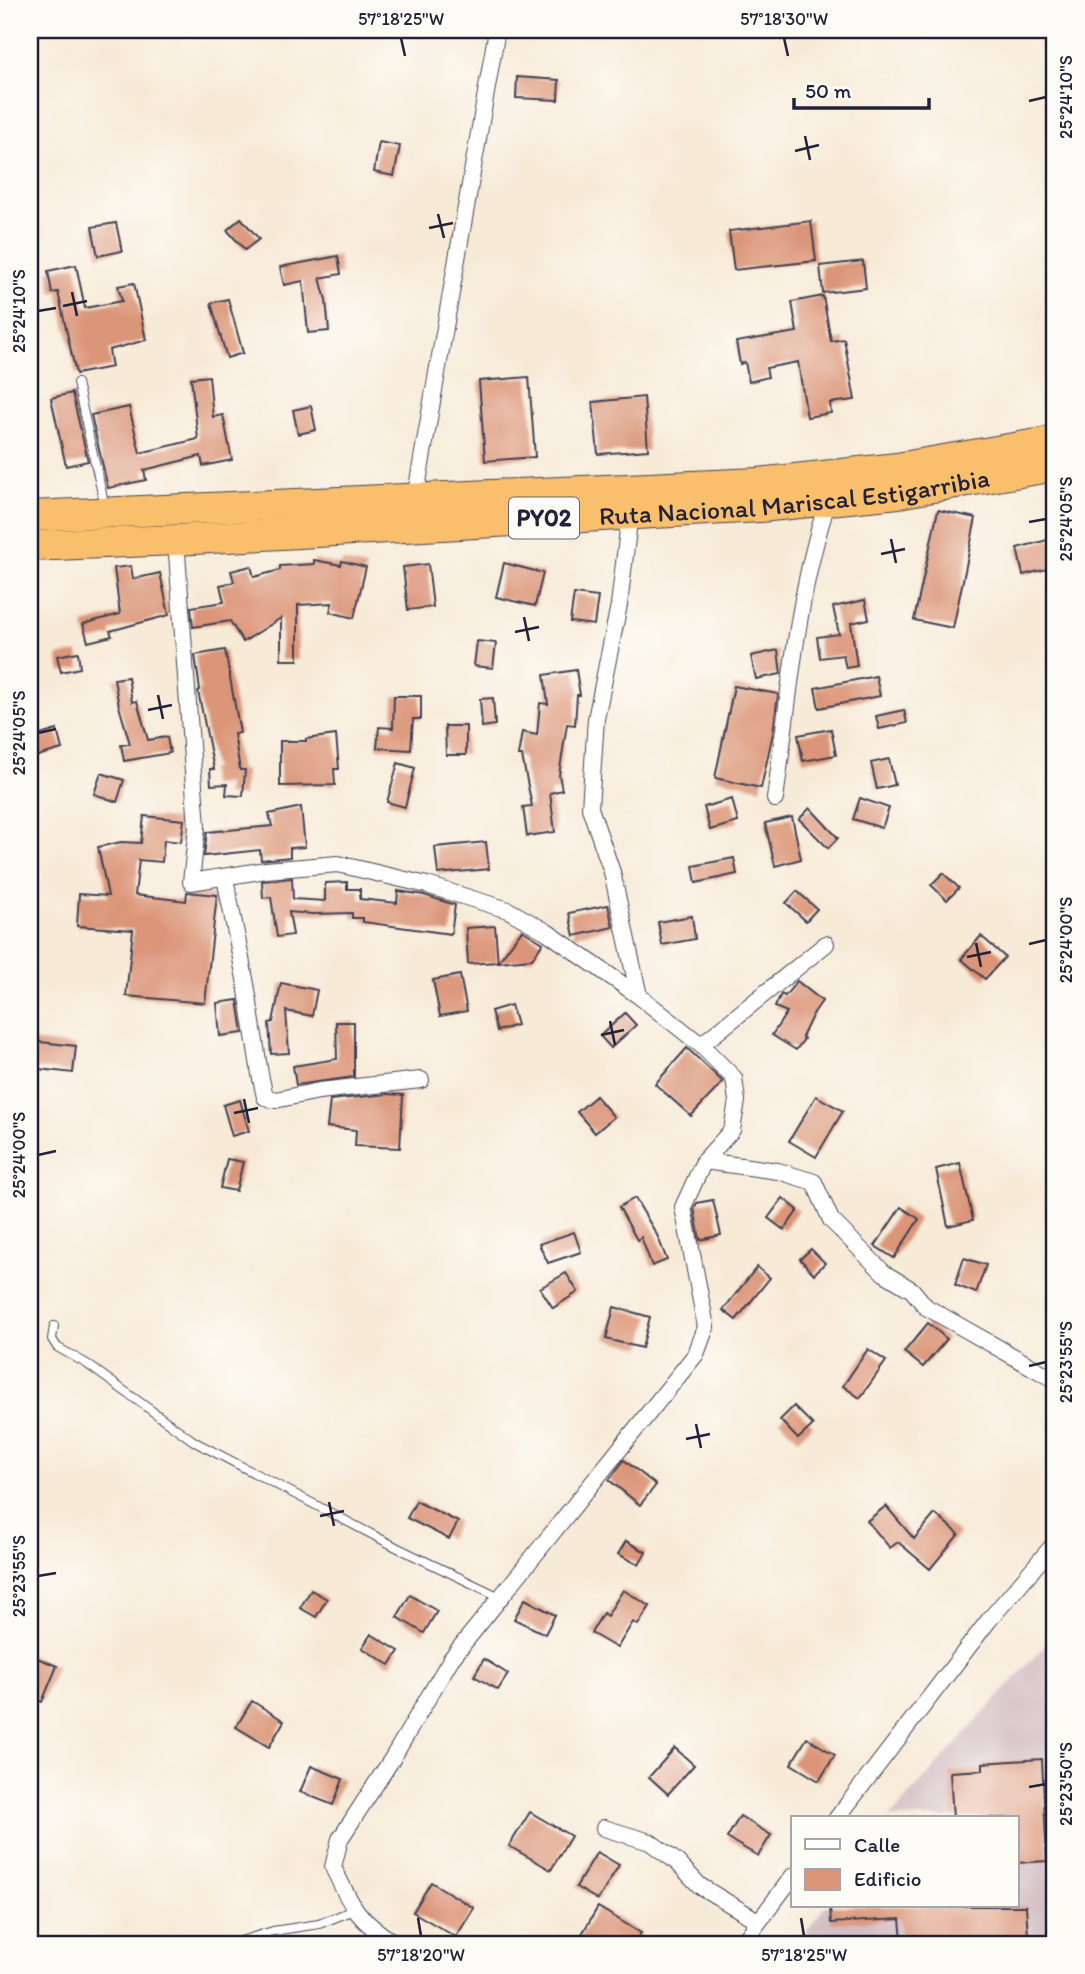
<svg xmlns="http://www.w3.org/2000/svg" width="1085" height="1974" font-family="Itim,sans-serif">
	<rect width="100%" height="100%" fill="#fdfcf7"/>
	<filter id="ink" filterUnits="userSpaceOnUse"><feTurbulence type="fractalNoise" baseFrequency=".0143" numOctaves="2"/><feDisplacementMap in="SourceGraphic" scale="14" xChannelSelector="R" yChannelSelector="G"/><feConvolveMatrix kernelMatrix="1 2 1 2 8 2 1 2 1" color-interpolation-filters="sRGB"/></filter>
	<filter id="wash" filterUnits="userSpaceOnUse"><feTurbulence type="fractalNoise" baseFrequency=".00686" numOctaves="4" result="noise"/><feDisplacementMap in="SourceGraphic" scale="28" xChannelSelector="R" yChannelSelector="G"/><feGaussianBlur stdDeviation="1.57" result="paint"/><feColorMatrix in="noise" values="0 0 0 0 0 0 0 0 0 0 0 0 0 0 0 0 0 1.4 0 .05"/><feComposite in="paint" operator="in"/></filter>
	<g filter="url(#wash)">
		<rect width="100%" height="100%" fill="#f7ead7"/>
		<path fill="#d2bec3" d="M1055,1634V1944H797L825,1906H1017V1818H889Z"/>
		<g id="blocks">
			<g fill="#db9578">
				<path d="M517,77L559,80L558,100L516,98Z"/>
				<path d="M379,142L400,146L394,176L374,172Z"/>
				<path d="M241,218L259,239L245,250L227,230Z"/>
				<path d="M811,221L816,261L734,270L729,231Z"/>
				<path d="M116,223L122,251L98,256L92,227Z"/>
				<path d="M338,256L341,274L320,278L326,300L329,331L308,333L303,281L284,285L280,267Z"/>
				<path d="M863,261L866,288L823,293L820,266Z"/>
				<path d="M76,265L85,308L122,301L118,286L134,283L146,340L109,350L112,367L76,374L58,292L52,293L48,271Z"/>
				<path d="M823,296L831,341L844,339L855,400L830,403L831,413L807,417L798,362L766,368L768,377L749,382L745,362L740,364L736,342L797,332L792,302Z"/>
				<path d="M228,299L243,353L227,358L211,303Z"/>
				<path d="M209,376L213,417L223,415L232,460L203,466L201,456L144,470L146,480L108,488L91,415L129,407L140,453L198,439L191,378Z"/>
				<path d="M529,377L535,457L485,461L479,381Z"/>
				<path d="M72,393L88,461L66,466L51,398Z"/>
				<path d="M644,397L648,450L598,454L593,402Z"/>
				<path d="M311,406L316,430L298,434L293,410Z"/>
				<path d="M938,510L976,518L953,628L914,620Z"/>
				<path d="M1055,538V567L1023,575L1017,548Z"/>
				<path d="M314,560L341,565L342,561L366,567L354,618L330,612L332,603L298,605V660H281V618L243,642L230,621L193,627L191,607L224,602L220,585L234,582L231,571L251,566L254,577L280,570V566L314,564Z"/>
				<path d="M504,563L543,573L535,606L496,597Z"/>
				<path d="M428,564L433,607L408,610L403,567Z"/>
				<path d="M131,566L133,579L160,573L169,615L110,631L112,636L88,642L83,624L120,614L114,568Z"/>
				<path d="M574,594L598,597L594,625L570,622Z"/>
				<path d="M865,600L869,619L851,623L857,666L846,668L843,655L820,658L817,637L839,634L833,607Z"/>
				<path d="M477,641L496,643L493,668L474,666Z"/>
				<path d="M225,650L240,733L234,734L240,770H245L243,796L226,795L227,784L211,785L210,769H214L198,691L200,690L195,655Z"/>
				<path d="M778,650L781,674L756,679L751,656Z"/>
				<path d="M78,652L80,668L61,672L57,656Z"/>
				<path d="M576,670L580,695H577L575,725L567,724L559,775L562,790L550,793L555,832L527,836L523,807L532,806L522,756H518L522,732L537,735L540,703L548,704L544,675Z"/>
				<path d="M876,676L880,696L819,708L815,688Z"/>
				<path d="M128,677L132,702L137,701L148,740L167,737L170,753L124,761L121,745L130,744L119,706L114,679Z"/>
				<path d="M734,686L778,694L773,733L761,788L715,778Z"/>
				<path d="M394,696H421V719H413L411,750L377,748L379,727L393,728Z"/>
				<path d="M493,698L495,725L482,727L480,699Z"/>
				<path d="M904,710L907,723L879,729L876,716Z"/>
				<path d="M445,726H466V755H446Z"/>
				<path d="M831,729L836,755L803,761L798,735Z"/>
				<path d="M57,730L62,749L34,757L30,738Z"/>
				<path d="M336,735L339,769H334L335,785L280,786V741H306V739Z"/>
				<path d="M889,759L895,785L877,789L871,763Z"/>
				<path d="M398,763L415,768L405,807L387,802Z"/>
				<path d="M101,773L124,780L117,802L94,794Z"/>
				<path d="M860,798L889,808L882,828L853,819Z"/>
				<path d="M732,799L738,822L710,830L704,807Z"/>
				<path d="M301,807L305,847L290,848V857L261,860L260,850L204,856L207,832L272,826L269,814Z"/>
				<path d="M810,808L838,838L828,848L799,819Z"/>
				<path d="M144,816L184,820L181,842L164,840L162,862L139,860L135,895L186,901L187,892L217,895L205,1003L126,996L133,930L77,926L79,894L108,896L98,847L121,842L141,843Z"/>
				<path d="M792,817L801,859L775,866L765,823Z"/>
				<path d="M486,842L489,869L438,874L435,847Z"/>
				<path d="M734,858L737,874L696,883L693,866Z"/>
				<path d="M943,873L959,888L947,900L931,885Z"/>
				<path d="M292,878L293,899L325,901V883L347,882V889H360V899L397,903L398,891L424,895L455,905L451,934L363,922V918H352V913L313,914L289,912L293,935L277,937L271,897L263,898L262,881Z"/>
				<path d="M797,891L817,909L806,921L786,903Z"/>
				<path d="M608,905L613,927L574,936L569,913Z"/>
				<path d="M692,916L695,939L662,945L658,922Z"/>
				<path d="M495,926L498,962L468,964L466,928Z"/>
				<path d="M522,930L543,943L532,959L498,962Z"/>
				<path d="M981,936L1005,957L985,979L961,959Z"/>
				<path d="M460,975L467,1011L440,1016L433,980Z"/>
				<path d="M797,981L822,1001L813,1014L802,1037L804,1039L796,1050L772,1035L787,1012L775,1007L781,994L785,996Z"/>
				<path d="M281,983L317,990L312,1016L286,1011L289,1053L271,1054L269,1023L273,1022Z"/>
				<path d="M238,1000L243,1033L220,1036L217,1003Z"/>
				<path d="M511,1005L517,1025L497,1031L491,1011Z"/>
				<path d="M625,1013L636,1025L611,1048L600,1036Z"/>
				<path d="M336,1022H354V1077L296,1085L293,1066L337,1059Z"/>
				<path d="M31,1041L76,1046L73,1073L30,1068Z"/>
				<path d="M687,1048L723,1082L691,1116L655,1084Z"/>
				<path d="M388,1094L403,1095L400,1148L355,1146L356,1130L327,1127L330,1100Z"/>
				<path d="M596,1096L614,1117L595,1133L577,1112Z"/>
				<path d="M816,1096L843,1111L816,1157L789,1141Z"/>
				<path d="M240,1100L249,1131L232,1136L223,1105Z"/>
				<path d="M227,1159L243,1162L236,1191L220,1188Z"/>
				<path d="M960,1163L973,1220L948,1226L936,1169Z"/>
				<path d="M635,1198L657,1235L667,1260L652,1266L641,1237L637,1240L619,1207Z"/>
				<path d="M783,1198L798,1210L784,1230L768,1218Z"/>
				<path d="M713,1200L721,1235L700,1240L694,1208L697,1203Z"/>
				<path d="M901,1207L919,1219L894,1258L875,1246Z"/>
				<path d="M574,1232L581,1252L548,1263L539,1244Z"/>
				<path d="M811,1249L825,1263L814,1274L800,1259Z"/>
				<path d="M964,1258L986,1265L976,1293L955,1285Z"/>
				<path d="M757,1267L770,1278L736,1320L723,1310Z"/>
				<path d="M566,1273L578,1292L553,1308L540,1288Z"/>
				<path d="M614,1307L650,1317L642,1348L606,1339Z"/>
				<path d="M928,1323L947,1339L923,1367L904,1352Z"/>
				<path d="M868,1349L886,1361L860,1398L843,1386Z"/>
				<path d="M794,1406L813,1425L798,1439L780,1420Z"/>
				<path d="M624,1460L656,1485L640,1505L609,1480Z"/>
				<path d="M416,1501L458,1522L449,1539L407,1518Z"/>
				<path d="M886,1506L914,1539L935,1514L959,1534L930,1569L898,1542L890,1548L867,1521Z"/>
				<path d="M626,1541L646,1552L639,1565L618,1554Z"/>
				<path d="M311,1590L327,1599L316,1617L300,1608Z"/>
				<path d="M623,1590L650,1606L638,1625L633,1622L617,1648L591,1633L603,1613L607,1616Z"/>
				<path d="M410,1595L437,1611L424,1633L397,1617Z"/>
				<path d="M525,1599L555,1615L545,1634L514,1619Z"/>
				<path d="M371,1634L399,1651L390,1665L362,1648Z"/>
				<path d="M30,1655L57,1666L42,1702L30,1697Z"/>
				<path d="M484,1659L508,1674L498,1690L474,1676Z"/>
				<path d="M252,1701L284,1721L269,1747L236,1727Z"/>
				<path d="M807,1738L835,1755L819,1781L791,1764Z"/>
				<path d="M675,1748L694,1765L668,1794L649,1777Z"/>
				<path d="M1042,1759L1047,1861L1017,1863V1818H953L950,1772L983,1770V1763Z"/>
				<path d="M311,1766L343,1779L333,1805L300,1792Z"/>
				<path d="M530,1812L571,1836L551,1870L509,1846Z"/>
				<path d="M740,1816L771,1835L758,1856L727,1838Z"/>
				<path d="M597,1852L619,1865L598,1900L576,1887Z"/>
				<path d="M431,1882L474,1908L456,1937L413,1912Z"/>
				<path d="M830,1906H1026L1028,1936L948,1944H921L920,1939L902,1940L900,1919L831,1923Z"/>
				<path d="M598,1907L641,1933L634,1944H576Z"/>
			</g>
		</g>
	</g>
	<g filter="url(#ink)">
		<use href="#blocks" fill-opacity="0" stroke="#424052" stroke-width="2"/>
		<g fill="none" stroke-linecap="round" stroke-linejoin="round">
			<defs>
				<g id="lane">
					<path d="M77,383L105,507"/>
					<path d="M54,1326L52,1339L57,1347L87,1364L195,1442L398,1548L500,1597"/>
					<path d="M231,1944L273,1931L319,1924L354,1910"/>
				</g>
				<g id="street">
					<path d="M415,499L497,30"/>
					<path d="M630,513L619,605L596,719L590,808L612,872L639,996"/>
					<path d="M176,540L197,827L191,882L266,870L338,864L427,885L508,910L547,932L639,996L701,1045L734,1078L737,1101L732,1130L704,1161"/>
					<path d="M775,799C789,700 796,596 828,501"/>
					<path d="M225,878L246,984L260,1074L265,1097L275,1100L319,1091L421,1080"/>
					<path d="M701,1045L826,944"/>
					<path d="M837,1818L989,1620L1055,1543"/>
					<path d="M604,1828L650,1842L677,1862L700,1886L758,1921"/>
					<path d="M396,1944C357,1920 352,1907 333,1867L340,1839L392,1759L451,1659L696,1354L706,1327L683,1207L704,1161L778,1171L814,1182L831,1220L884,1273L912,1290L926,1307L1055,1380"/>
					<path d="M742,1944L793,1876"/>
				</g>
				<g id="highway">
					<path d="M30,516L758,483L897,468L1055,441"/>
					<path id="s1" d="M30,546L176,540L760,507L898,493L1055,466"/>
				</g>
			</defs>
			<use href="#lane" stroke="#424052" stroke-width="10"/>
			<use href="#street" stroke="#424052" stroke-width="18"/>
			<use href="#highway" stroke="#424052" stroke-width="32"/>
			<use href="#lane" stroke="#fff" stroke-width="8"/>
			<use href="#street" stroke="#fff" stroke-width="16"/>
			<use href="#highway" stroke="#f9bf6d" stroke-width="30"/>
		</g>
	</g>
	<path fill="none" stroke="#22223b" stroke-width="2.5" d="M401,38L405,56M784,38L788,56M1029,101L1046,97M805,136L810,160M795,151L819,145M438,214L444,238M429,228L453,223M72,292L77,316M63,306L87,301M38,311L56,308M1029,522L1046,519M891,539L896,563M881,554L905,549M524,617L529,641M515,632L539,627M158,695L163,719M148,710L172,705M38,733L56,729M976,943L981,967M1029,944L1046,940M967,957L991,952M610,1021L615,1045M601,1035L624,1030M244,1099L249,1123M234,1113L258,1108M38,1155L56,1151M1029,1366L1046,1362M696,1424L701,1448M686,1439L710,1434M329,1502L334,1526M320,1516L344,1511M38,1576L56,1573M1029,1787L1046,1784M418,1918L421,1936M801,1918L804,1936"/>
	<g text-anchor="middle" stroke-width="7" stroke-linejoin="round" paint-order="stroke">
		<rect fill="#fdfcf7" stroke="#646373" stroke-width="2" x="509" y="497.5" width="70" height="41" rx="5"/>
		<g font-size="24" font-weight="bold" fill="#22223b">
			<text x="544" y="526">PY02</text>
		</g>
		<g font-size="26" fill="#22223b" stroke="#fdfcf7">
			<text dy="9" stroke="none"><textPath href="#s1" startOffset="766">Ruta Nacional Mariscal Estigarribia</textPath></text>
		</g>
	</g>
	<rect width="1085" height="1974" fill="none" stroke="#fdfcf7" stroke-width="77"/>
	<rect x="791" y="1816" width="228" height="91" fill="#fdfcf7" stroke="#a5a5ac" stroke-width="2"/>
	<rect x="805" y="1839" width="35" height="10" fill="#ffffff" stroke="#a5a5ac" stroke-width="2"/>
	<text x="854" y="1852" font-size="21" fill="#22223b">Calle</text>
	<rect x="805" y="1869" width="35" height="21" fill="#db9578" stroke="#a5a5ac" stroke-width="2"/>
	<text x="854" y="1886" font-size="21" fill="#22223b">Edificio</text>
	<path d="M794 98v10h135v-10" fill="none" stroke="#22223b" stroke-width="3.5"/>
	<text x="805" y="98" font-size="21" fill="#22223b" stroke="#fdfcf7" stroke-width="5" paint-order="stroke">50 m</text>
	<rect x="38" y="38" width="1008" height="1898" fill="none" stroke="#22223b" stroke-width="2.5"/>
	<g font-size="18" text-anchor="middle" fill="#22223b">
		<text x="401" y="25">57°18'25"W</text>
		<text x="784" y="25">57°18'30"W</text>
		<text transform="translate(1066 97) rotate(-90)" y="6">25°24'10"S</text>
		<text transform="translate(19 311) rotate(-90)" y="6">25°24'10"S</text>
		<text transform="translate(1066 519) rotate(-90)" y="6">25°24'05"S</text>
		<text transform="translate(19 733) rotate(-90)" y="6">25°24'05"S</text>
		<text transform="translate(1066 940) rotate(-90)" y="6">25°24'00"S</text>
		<text transform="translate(19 1155) rotate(-90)" y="6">25°24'00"S</text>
		<text transform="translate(1066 1362) rotate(-90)" y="6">25°23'55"S</text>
		<text transform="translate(19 1576) rotate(-90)" y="6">25°23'55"S</text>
		<text transform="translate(1066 1784) rotate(-90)" y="6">25°23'50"S</text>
		<text x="421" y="1961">57°18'20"W</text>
		<text x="804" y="1961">57°18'25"W</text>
	</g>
</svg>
